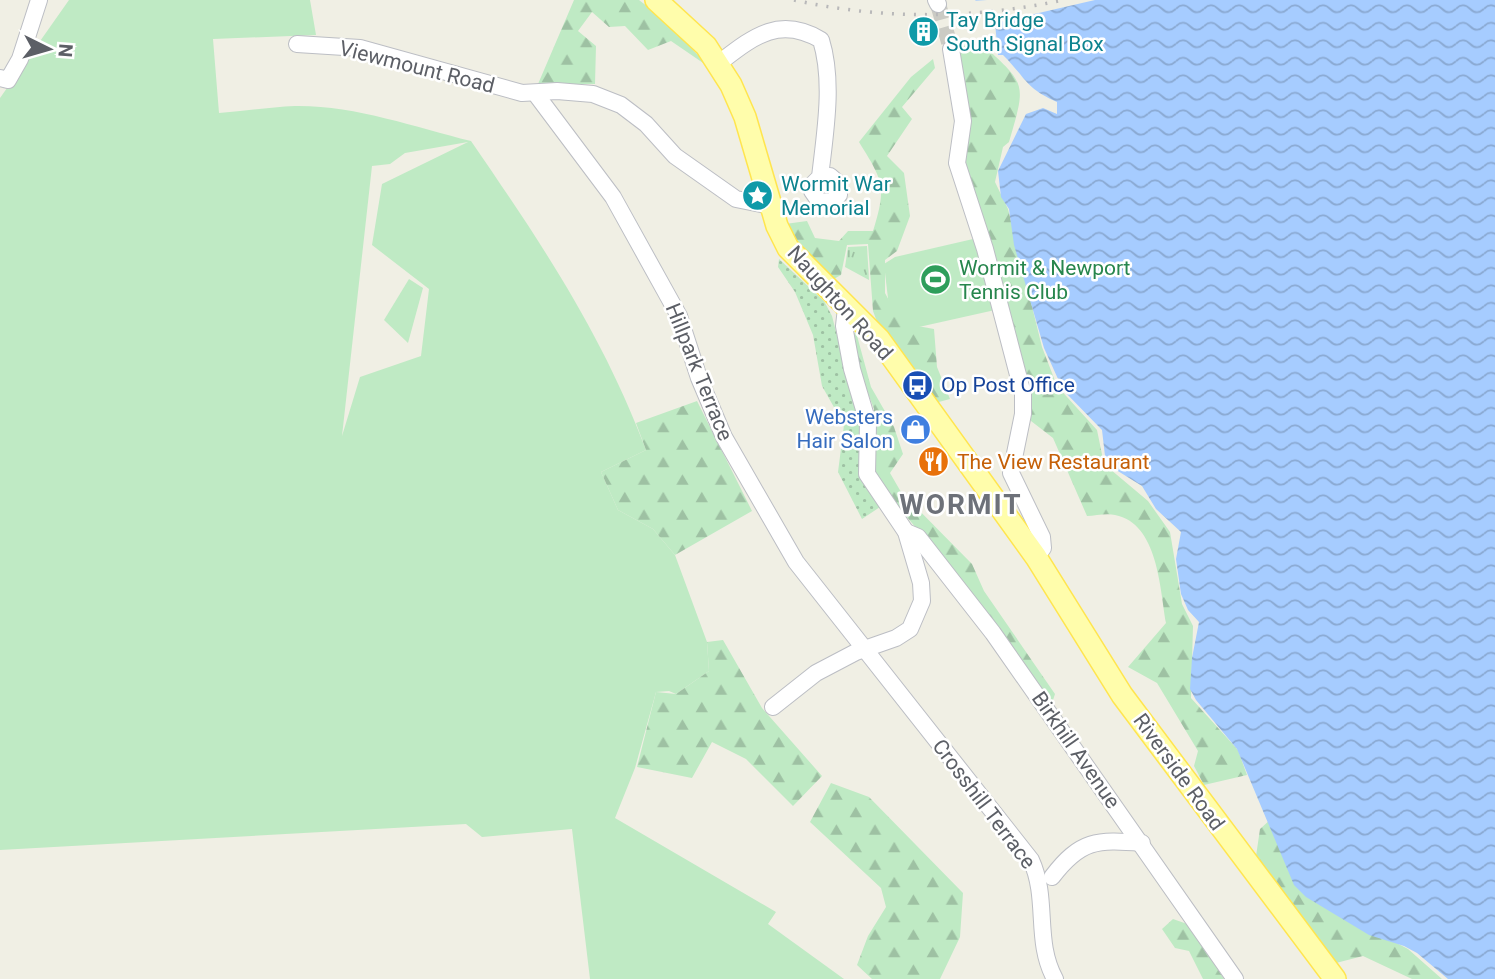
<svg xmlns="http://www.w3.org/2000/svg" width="1495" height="979" font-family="Roboto,sans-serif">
	<defs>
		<pattern id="forest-firs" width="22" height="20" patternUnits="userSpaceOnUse" patternTransform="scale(1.75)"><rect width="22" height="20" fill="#bfeac4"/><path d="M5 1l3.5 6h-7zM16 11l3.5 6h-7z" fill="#9ec1a3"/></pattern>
		<pattern id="park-tufts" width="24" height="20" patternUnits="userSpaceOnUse" patternTransform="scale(1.75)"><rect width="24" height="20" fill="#bfeac4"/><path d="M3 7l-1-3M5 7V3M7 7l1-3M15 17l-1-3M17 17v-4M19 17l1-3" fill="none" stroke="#9ec1a3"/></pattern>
		<pattern id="garden-dots" width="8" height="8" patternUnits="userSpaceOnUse" patternTransform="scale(1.75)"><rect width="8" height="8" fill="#bfeac4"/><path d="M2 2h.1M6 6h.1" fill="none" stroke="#9ec1a3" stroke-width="1.8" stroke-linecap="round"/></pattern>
		<pattern id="water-waves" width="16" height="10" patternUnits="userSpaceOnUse" patternTransform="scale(1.75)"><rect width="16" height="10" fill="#a6ccff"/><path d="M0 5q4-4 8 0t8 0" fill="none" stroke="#8aa9d2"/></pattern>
	</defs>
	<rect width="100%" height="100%" fill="#f0efe4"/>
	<g fill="#bfeac4" fill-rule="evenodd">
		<path d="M69,0H310L316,35L213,39L219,113C245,111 270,107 295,106C354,105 414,127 471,141C541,243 602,333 646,450L601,472L618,510L653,529L675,555L707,642L709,671L676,694L669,691L656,692L635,768L615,818L776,912L768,924L844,979H590L572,829L482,837L466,824L0,850V98ZM468,142L382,184L372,245L429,289L421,356L360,377L342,436L372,166L390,164L405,153Z"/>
		<path d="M973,239L995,310L892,333L884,264L895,257Z"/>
		<path d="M409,279L423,288L408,343L384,320Z"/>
	</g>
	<g fill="url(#forest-firs)">
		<path d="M574,0H639L665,20L709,67L671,41L648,50L625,26L609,27L592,12L578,31L596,46L595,84H538Z"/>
		<path d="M980,42C1026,85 1027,81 1009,142L1003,147L995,182L1008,209L1042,347L1057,386L1097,430L1104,464L1148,501L1170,532L1182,604L1193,626L1191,698L1238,750L1247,775L1204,785L1194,766L1198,751L1157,683L1128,667L1166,623C1160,589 1158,523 1115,515C1106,513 1095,516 1087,516L1053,438L1031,421L1014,344L962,169L955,48Z"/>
		<path d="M933,59L935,68L902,107L912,119L887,156L904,173L910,216L897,251L885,260V293L901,323L934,329L937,367L950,399L935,403L879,327L873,311L868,244L847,245L841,275L830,281L795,248L785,224L807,221L815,238L839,241L848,231H873C887,186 883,181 859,142L911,77Z"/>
		<path d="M856,332L871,387L894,427L903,454L890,473L901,492L972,564L984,591L1055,694L1050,709L951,570L877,481L873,466L874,409L861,375L852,335Z"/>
		<path d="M697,401L752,511L675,555L653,529L618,510L601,472L646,450L636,423Z"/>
		<path d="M723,640L762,708L822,776L793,806L746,759L712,742L692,778L637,767L656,692L676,694L709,671L707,642Z"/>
		<path d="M831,783L869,797L963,893L960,937L940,979H872L857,965L868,936L886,907L881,888L810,822Z"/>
		<path d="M1271,819L1362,925L1408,949L1442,979H1412L1363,956L1336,963L1255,863L1260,829Z"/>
		<path d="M1173,919L1190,925L1224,979H1203L1189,951L1175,948L1162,929Z"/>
	</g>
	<path fill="url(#park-tufts)" d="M867,246L869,280L845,267L848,247Z"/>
	<path fill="url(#garden-dots)" d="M779,259L824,301L832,316L861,429V480L880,507L862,519L838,472L844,425L822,386L813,335L795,292L778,267Z"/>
	<path fill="url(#water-waves)" d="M975,0H1495V979H1448L1417,953L1404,946L1369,935L1306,897L1294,885L1237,749L1196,700L1190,689L1192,658L1199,622L1188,610L1181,594L1176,559L1181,532L1156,509L1142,486L1113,468L1105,456L1102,430L1063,390L1044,348L1014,245L1009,209L1001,197L998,171L1026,114L1043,108L1057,114V102C1026,89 1025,77 1003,55H998L995,23Z"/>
	<path fill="#f0efe4" d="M987,0H1095L991,24L972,1Z"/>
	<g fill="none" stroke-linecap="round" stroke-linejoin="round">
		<path stroke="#cbcbc4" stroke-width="16" stroke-dasharray="16 8" stroke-linecap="butt" d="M938,4L951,49"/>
		<defs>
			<g id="minor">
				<path d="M936,0L938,4"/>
				<path d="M297,44L360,48L522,93L557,91L593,94L621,105L646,124L675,156L736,199L771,206"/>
				<path d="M951,49L963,121L957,163L985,249L1023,394V414L1011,473L1042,537L1043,548L1036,557"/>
				<path d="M719,63C753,37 779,15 821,40C834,82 825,133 820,177L813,184L812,191L819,201L831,202L839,195L837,182L830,176L820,177"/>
				<path d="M0,78L8,80L20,59L39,0"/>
				<path d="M535,93L613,197L679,316L699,378L724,437L796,562L1031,860C1049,899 1034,941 1055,979"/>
				<path d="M906,532L918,537L993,633L1235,979"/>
				<path d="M773,707L816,673L856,652L896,638L910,629L922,601L921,583L906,532L867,474L868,423L852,369L844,326L846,308"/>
				<path d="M1052,877C1080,840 1097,839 1142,843"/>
			</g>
			<path id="major" d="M656,0L706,46L731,85L745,117L777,226L788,248L879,339L1036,557L1122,695L1335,979"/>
		</defs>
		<use href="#minor" stroke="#bcbec4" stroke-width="18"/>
		<use href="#major" stroke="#ffe54f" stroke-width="24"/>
		<use href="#minor" stroke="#fff" stroke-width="16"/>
		<use href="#major" stroke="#fffdab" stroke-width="21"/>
		<path stroke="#b8b8b9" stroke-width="3.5" stroke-dasharray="2 9" stroke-linecap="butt" d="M794,0C882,20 976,19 1063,0"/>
	</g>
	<defs>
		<symbol id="building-disc" viewBox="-11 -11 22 22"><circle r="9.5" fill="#0f9aa8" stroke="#fff"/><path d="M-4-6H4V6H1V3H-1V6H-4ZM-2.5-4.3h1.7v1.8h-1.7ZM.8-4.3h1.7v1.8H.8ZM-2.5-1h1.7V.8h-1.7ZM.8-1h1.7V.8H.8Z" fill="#fff"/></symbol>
		<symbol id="sight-disc" viewBox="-11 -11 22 22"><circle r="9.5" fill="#0f9aa8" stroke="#fff"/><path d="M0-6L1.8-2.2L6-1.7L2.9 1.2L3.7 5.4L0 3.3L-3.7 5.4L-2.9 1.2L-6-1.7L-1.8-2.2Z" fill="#fff"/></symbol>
		<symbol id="stadium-disc" viewBox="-11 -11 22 22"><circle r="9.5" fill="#2e9e5b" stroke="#fff"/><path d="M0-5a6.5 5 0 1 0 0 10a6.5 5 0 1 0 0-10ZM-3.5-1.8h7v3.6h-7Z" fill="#fff"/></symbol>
		<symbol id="bus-disc" viewBox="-11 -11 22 22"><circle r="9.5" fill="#1a4fb4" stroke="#fff"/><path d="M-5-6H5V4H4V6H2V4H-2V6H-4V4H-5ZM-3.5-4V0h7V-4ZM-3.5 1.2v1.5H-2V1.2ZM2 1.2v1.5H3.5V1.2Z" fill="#fff"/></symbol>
		<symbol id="shop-disc" viewBox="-11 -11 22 22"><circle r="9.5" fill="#3f7fe0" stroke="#fff"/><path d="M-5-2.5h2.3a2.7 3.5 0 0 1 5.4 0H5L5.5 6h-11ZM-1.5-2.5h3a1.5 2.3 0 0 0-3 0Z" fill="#fff"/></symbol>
		<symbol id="restaurant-disc" viewBox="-11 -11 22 22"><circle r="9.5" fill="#e8710a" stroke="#fff"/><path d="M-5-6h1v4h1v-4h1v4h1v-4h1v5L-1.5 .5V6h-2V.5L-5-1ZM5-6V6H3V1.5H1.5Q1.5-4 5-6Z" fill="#fff"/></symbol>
	</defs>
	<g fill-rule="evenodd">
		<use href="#building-disc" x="906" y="14" width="35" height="35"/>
		<use href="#sight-disc" x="740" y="178" width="35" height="35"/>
		<use href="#stadium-disc" x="918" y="262" width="35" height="35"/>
		<use href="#bus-disc" x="900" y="368" width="35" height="35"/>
		<use href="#shop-disc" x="898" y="412" width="35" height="35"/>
		<use href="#restaurant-disc" x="916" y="444" width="35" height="35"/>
	</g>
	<g text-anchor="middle" stroke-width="5" stroke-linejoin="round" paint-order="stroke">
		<g font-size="21" fill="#0d838f" stroke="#fff" text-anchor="start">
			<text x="946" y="27">Tay Bridge<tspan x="946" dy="24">South Signal Box</tspan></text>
			<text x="781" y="191">Wormit War<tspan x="781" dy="24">Memorial</tspan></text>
		</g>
		<g font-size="21" fill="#5c5f66" stroke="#fff">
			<text transform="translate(417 67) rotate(14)" y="7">Viewmount Road</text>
			<text transform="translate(840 303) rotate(48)" y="7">Naughton Road</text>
			<text transform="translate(699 372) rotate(68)" y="7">Hillpark Terrace</text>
			<text transform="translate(1076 750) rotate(55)" y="7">Birkhill Avenue</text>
			<text transform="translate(1179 772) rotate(54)" y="7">Riverside Road</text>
			<text transform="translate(984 804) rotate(53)" y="7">Crosshill Terrace</text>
		</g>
		<g font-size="21" fill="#27864d" stroke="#fff" text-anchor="start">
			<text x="959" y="275">Wormit &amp; Newport<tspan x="959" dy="24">Tennis Club</tspan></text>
		</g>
		<g font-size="21" fill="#164399" stroke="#fff" text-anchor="start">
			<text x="941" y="392">Op Post Office</text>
		</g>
		<g font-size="21" fill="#366cbe" stroke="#fff" text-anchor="end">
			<text x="893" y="424">Websters<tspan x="893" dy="24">Hair Salon</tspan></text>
		</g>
		<g font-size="21" fill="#c56008" stroke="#fff" text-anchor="start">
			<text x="957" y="469">The View Restaurant</text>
		</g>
		<g font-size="28" font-weight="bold" letter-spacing="2" fill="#6d7179" stroke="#fff">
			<text x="961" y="514">WORMIT</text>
		</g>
	</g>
	<g transform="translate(49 49) rotate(95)" stroke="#ffffff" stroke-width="5" paint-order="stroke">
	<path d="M0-5L12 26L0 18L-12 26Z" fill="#5c5f66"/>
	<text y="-10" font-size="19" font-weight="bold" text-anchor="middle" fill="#5c5f66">N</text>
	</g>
</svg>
